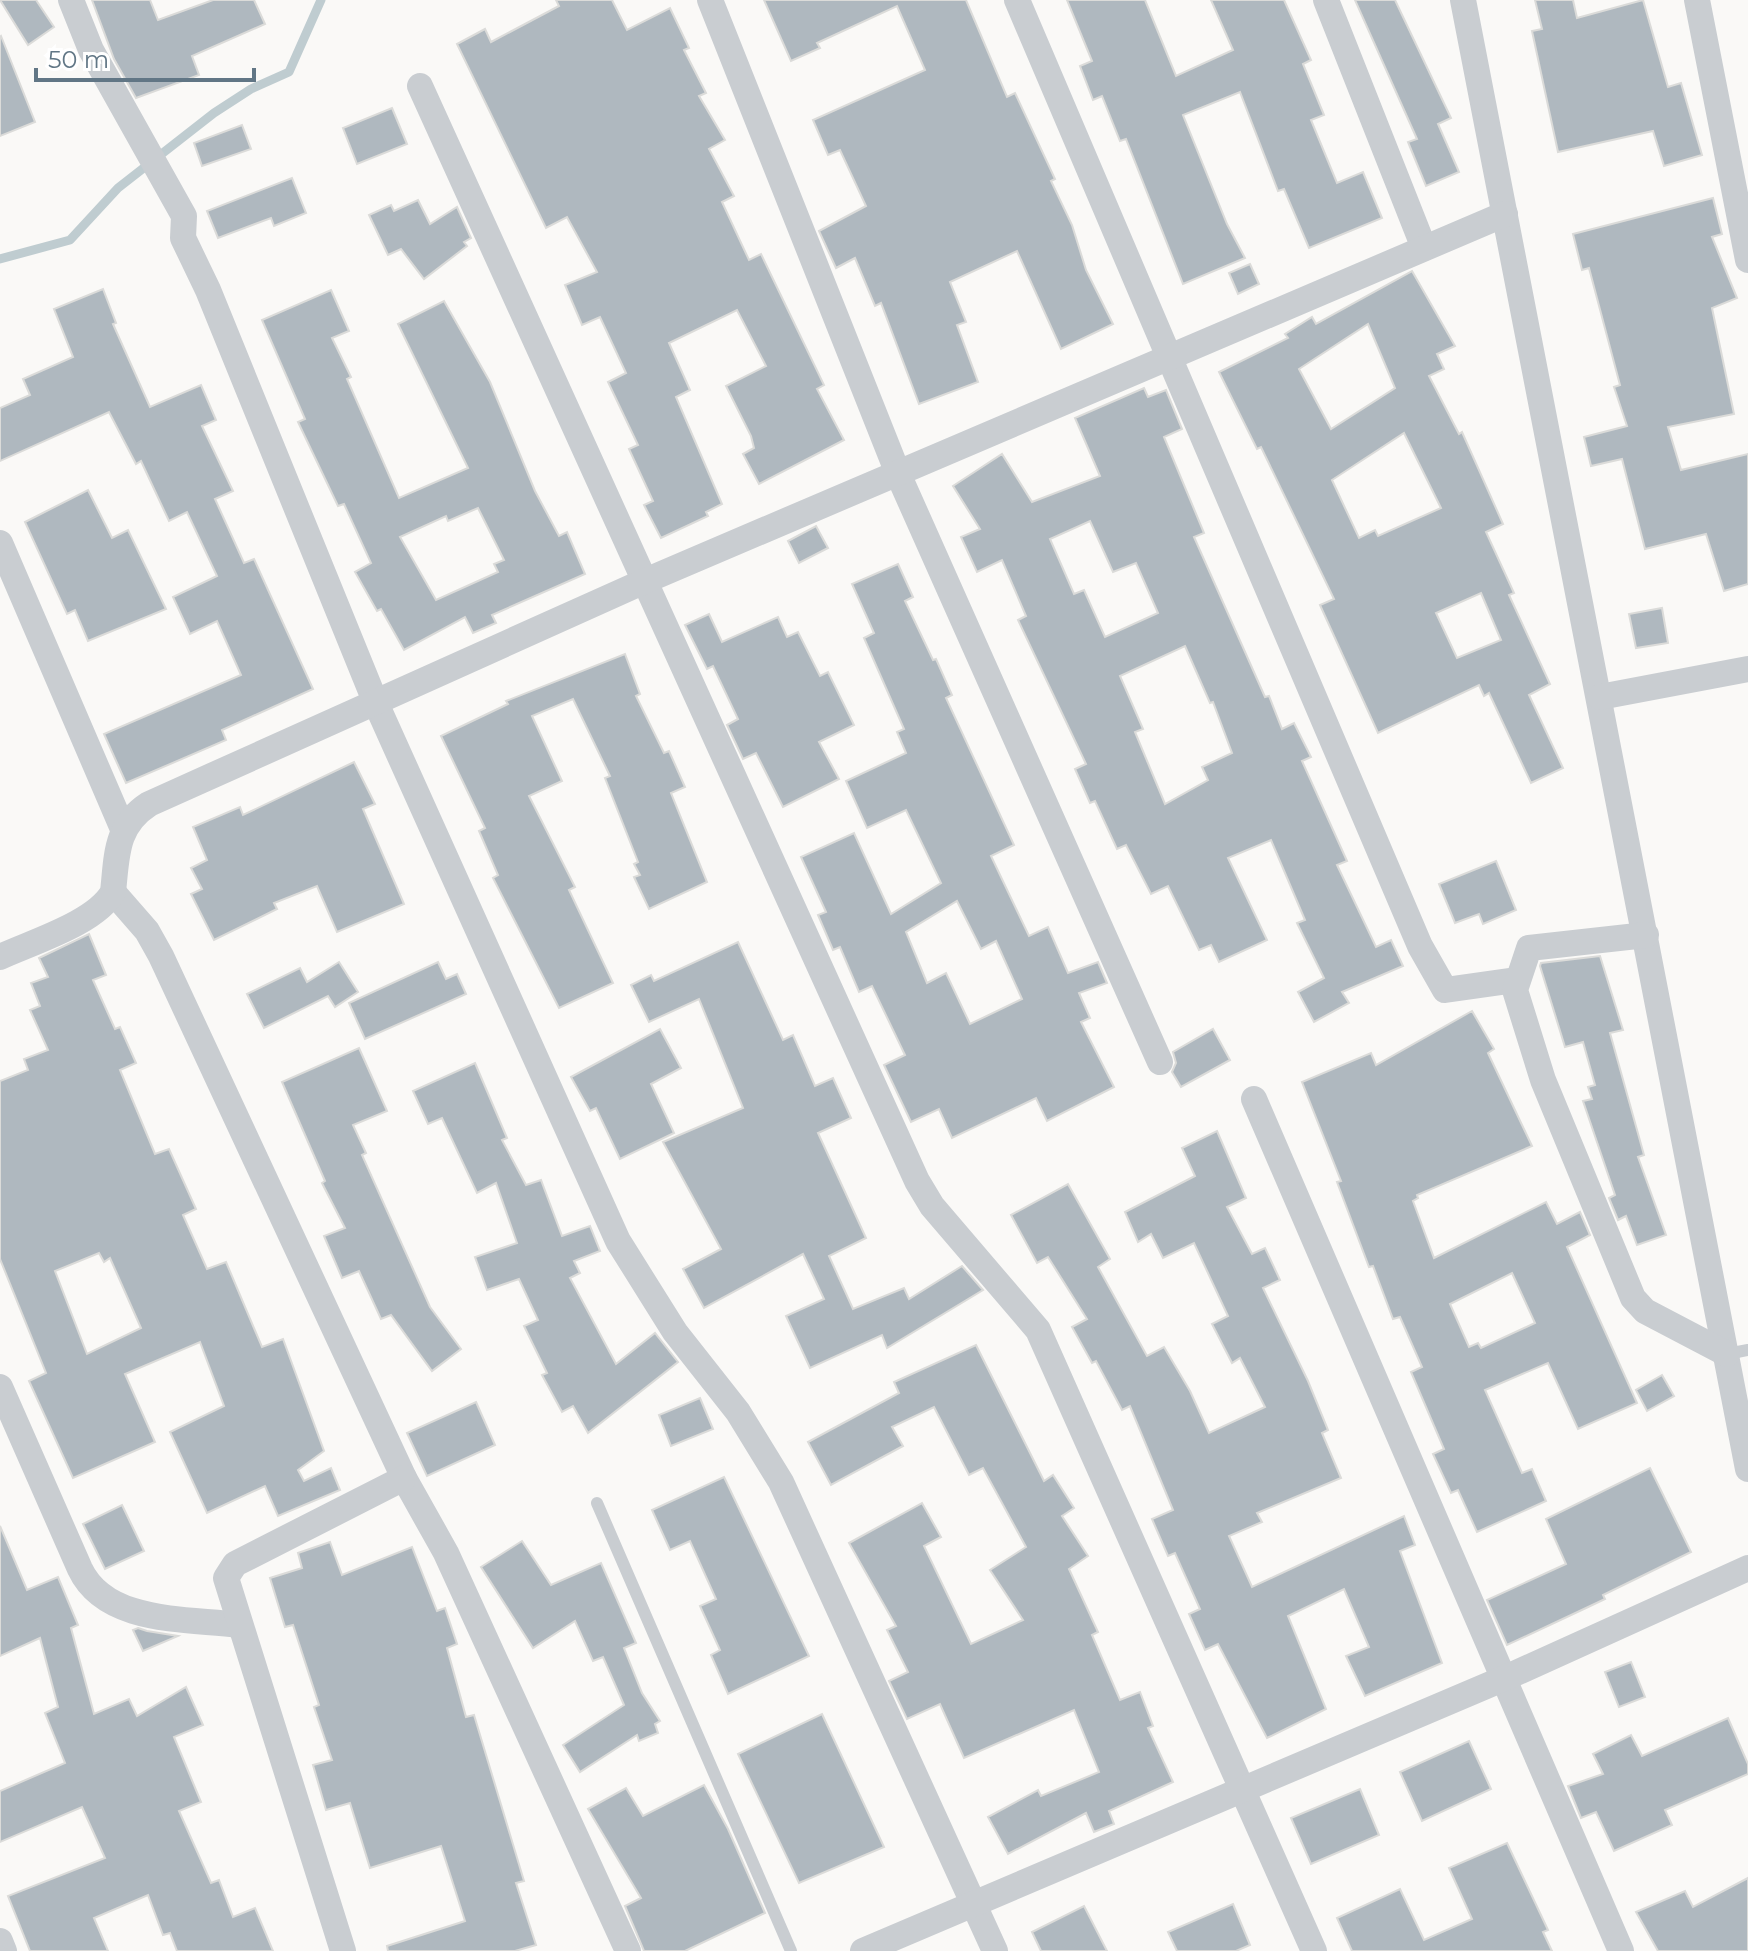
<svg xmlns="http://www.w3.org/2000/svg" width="1748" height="1951" font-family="Montserrat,sans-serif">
	<rect width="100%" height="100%" fill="#faf9f7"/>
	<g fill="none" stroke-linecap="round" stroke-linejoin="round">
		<path stroke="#bfccd0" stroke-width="9" d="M0,259L70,240L118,188L214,113L251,89L289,72L321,0"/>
	</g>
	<g fill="#afb8bf" stroke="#dbdbd9" stroke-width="2" fill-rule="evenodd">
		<path d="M0,0H36L54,27L28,45Z"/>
		<path d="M92,0H150L158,20L213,0H254L265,24L192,56L199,75L136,98L114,59Z"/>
		<path d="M556,0H612L627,30L670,8L689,48L684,50L706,93L699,96L725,140L709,149L734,196L722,202L749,260L761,254L824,385L817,389L844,440L759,484L743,454L754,448L751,436L726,386L766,366L737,310L669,343L690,390L676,397L722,504L706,512L708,516L661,538L644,505L653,501L629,449L638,445L608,382L626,373L600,317L582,325L565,285L597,272L567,217L546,228L457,44L485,29L491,42L559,6Z"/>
		<path d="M764,0H966L1007,97L1015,93L1055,179L1051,181L1072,225L1086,270L1113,324L1061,349L1017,251L950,282L966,322L957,325L978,382L919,404L881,303L875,306L855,258L836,268L819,231L866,206L840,150L828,155L813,120L925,70L897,6L817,43L820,48L791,61Z"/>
		<path d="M1067,0H1145L1176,76L1233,50L1211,0H1284L1311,60L1303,64L1324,115L1311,120L1337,183L1363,172L1382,218L1309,248L1284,189L1278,191L1240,92L1183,115L1227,224L1245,258L1183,284L1126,139L1120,141L1102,96L1093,100L1080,66L1092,61Z"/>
		<path d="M1355,0H1395L1451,118L1438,124L1459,172L1426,186L1408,142L1417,139Z"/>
		<path d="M1535,0H1573L1577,18L1643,0L1668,87L1681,83L1702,155L1664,166L1653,131L1558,152L1532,31L1542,29Z"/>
		<path d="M1,36L35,122L0,136V37Z"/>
		<path d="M392,108L407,144L357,164L343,128Z"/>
		<path d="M242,125L251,149L202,166L194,143Z"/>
		<path d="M292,178L306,213L274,226L271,218L218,238L207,211Z"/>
		<path d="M1713,198L1722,234L1712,237L1737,298L1712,308L1734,414L1668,427L1681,470L1748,454V584L1724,591L1706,534L1645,549L1622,459L1591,466L1584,437L1627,426L1614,387L1620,385L1589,268L1582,270L1573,234Z"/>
		<path d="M418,200L430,224L457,207L471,238L464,242L467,246L424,279L401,249L388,255L369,215L391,205L394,211Z"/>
		<path d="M1250,264L1259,284L1238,294L1229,273Z"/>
		<path d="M1412,271L1455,346L1437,354L1444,369L1429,376L1459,434L1462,432L1503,524L1486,532L1514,593L1509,595L1550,684L1529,695L1563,768L1531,783L1489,693L1484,696L1479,685L1378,733L1320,605L1334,599L1261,447L1257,449L1219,372L1288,338L1285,334L1312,317L1316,324ZM1368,324L1395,388L1331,429L1299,369ZM1404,433L1441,508L1378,536L1375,530L1359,538L1332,480ZM1481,593L1501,640L1457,658L1436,613Z"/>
		<path d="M103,289L116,323L113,324L150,407L201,385L216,420L202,426L233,491L215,499L244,563L254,559L313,689L222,730L226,740L126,783L104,734L241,675L217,621L190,634L173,597L217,576L187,512L169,521L141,461L136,464L109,412L0,461V408L30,395L23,379L73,357L54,309Z"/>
		<path d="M331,290L349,331L332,338L351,377L347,379L399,498L468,468L398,324L444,301L490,382L535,491L559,536L567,532L585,574L492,615L496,623L473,633L465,617L404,650L381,609L377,611L355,572L371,563L344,504L338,506L298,422L305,419L262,320ZM478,508L504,560L494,564L498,572L436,600L400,537L446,516L448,521Z"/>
		<path d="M1144,388L1148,397L1166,390L1182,429L1164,437L1204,533L1194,537L1265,697L1269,696L1282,729L1294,723L1311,757L1302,761L1347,861L1337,865L1376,947L1391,940L1403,966L1342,992L1349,1003L1314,1022L1298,992L1324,978L1297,923L1305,920L1271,840L1228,858L1267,940L1219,962L1211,945L1199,950L1168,886L1151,894L1126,845L1117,849L1095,801L1090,803L1075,769L1086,764L1018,620L1026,616L1002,560L977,572L961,537L980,529L953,486L1002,454L1032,502L1100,476L1075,418ZM1090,521L1113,572L1136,563L1158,613L1105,637L1084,590L1074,594L1050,539ZM1185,646L1210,703L1213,702L1232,753L1202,767L1208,780L1165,804L1135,732L1143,729L1120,676Z"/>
		<path d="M88,490L112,538L128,530L166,609L88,641L75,610L67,614L25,522Z"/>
		<path d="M816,526L828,548L799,563L788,541Z"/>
		<path d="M898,564L913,597L905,601L933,660L936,659L952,695L946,698L1014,845L991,856L1029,936L1048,927L1068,973L1098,962L1107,983L1079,993L1090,1018L1081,1022L1114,1087L1047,1121L1036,1098L952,1138L939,1109L911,1122L884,1065L905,1055L872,986L859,992L840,947L833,950L818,915L826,912L801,857L854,833L891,914L941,883L906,810L867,828L846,781L906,753L897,732L904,729L864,638L874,633L852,584ZM957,901L981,949L996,941L1022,999L970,1024L946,973L927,983L906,932Z"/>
		<path d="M1662,608L1668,643L1636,648L1629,614Z"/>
		<path d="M709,614L722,642L778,617L787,637L798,632L820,676L828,672L854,725L819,742L839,779L783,807L756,753L743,759L727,725L738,719L713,666L707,669L685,625Z"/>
		<path d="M625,654L640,694L636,696L664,753L669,751L685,787L671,793L707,882L649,909L634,877L640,875L634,864L638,862L605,778L610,776L573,699L532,716L562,781L529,796L575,887L569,890L613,983L559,1008L493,878L498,875L479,831L485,828L441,736L508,704L506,701Z"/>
		<path d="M354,762L375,804L363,809L404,904L337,932L317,886L274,903L277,909L214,940L191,894L202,889L191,868L207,860L193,827L240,807L243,815Z"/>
		<path d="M1496,861L1516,910L1483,924L1479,914L1455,923L1439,884Z"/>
		<path d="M89,934L106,975L93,980L115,1029L120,1027L136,1063L120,1070L155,1154L169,1149L196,1209L183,1215L207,1269L226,1262L262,1347L283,1339L324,1451L298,1470L304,1481L331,1468L340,1490L278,1516L265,1486L207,1513L170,1432L224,1406L200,1342L125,1374L155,1442L73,1478L29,1381L46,1373L0,1259V1081L28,1070L24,1059L48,1050L30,1010L40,1006L31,983L48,977L39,958ZM99,1253L104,1262L110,1258L141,1328L87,1354L55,1271Z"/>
		<path d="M738,942L783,1040L793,1035L815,1086L833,1078L851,1118L818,1133L866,1238L829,1256L853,1309L904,1288L909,1299L962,1266L983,1290L887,1348L882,1335L810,1368L786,1316L824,1299L803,1254L704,1308L683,1269L721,1249L663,1142L743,1108L699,999L649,1022L631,985L651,975L654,981Z"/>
		<path d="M1600,956L1623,1030L1610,1033L1644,1155L1638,1157L1666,1235L1637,1245L1626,1216L1618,1220L1609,1198L1615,1195L1583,1101L1592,1099L1588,1087L1595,1085L1583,1042L1565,1047L1540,966L1541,963Z"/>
		<path d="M339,962L358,992L335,1007L328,996L264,1028L247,994L300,968L307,982Z"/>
		<path d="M438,962L446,979L457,974L466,994L365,1039L349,1003Z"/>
		<path d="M1472,1011L1494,1049L1488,1053L1532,1146L1417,1195L1418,1198L1413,1201L1434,1258L1546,1202L1557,1224L1580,1212L1590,1235L1567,1247L1637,1403L1578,1429L1548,1363L1485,1390L1522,1473L1532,1469L1546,1501L1477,1532L1458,1490L1451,1493L1433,1454L1444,1449L1411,1372L1422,1367L1400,1317L1393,1319L1373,1266L1369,1267L1337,1182L1341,1181L1302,1082L1371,1053L1376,1065ZM1512,1273L1535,1323L1481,1348L1478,1343L1469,1347L1450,1304Z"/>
		<path d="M660,1029L681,1068L651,1084L674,1133L620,1159L596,1108L590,1111L571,1077Z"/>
		<path d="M1213,1029L1230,1060L1181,1087L1172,1072L1176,1063L1173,1052Z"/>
		<path d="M359,1048L387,1111L353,1125L366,1153L362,1155L430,1307L461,1349L432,1371L391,1315L381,1319L359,1271L342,1278L324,1236L345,1228L322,1183L325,1181L282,1082Z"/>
		<path d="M475,1063L507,1138L502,1140L526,1185L541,1180L562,1236L590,1226L600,1251L574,1261L580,1273L570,1278L616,1364L655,1333L678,1362L588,1433L573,1406L562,1412L542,1375L547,1373L524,1326L538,1320L519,1279L487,1290L475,1257L517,1243L496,1183L477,1193L442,1118L428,1124L413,1091Z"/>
		<path d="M1217,1131L1246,1198L1227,1207L1252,1254L1265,1248L1280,1280L1263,1288L1308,1381L1328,1430L1322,1433L1341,1478L1257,1513L1262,1522L1229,1536L1252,1587L1404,1516L1415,1545L1400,1551L1442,1663L1365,1696L1346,1656L1369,1647L1344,1589L1288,1616L1326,1709L1267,1738L1218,1644L1205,1650L1189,1614L1200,1609L1175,1553L1168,1556L1152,1519L1173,1510L1130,1406L1122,1410L1096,1361L1092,1363L1072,1327L1087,1319L1048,1257L1037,1263L1011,1215L1068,1184L1110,1259L1098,1267L1147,1356L1164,1347L1190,1391L1209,1433L1265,1407L1240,1358L1232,1363L1212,1324L1228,1316L1194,1243L1163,1258L1151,1234L1138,1242L1125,1212L1195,1176L1182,1148Z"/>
		<path d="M976,1345L1044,1481L1053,1475L1074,1508L1062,1516L1088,1556L1069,1569L1098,1632L1092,1635L1120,1700L1140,1692L1153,1726L1148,1728L1173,1782L1109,1811L1114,1824L1094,1832L1086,1813L1008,1854L988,1817L1038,1790L1041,1796L1099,1772L1074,1710L964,1758L940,1704L907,1719L889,1681L908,1672L887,1630L896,1626L849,1543L922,1503L941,1537L924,1546L971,1644L1023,1620L990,1570L1026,1547L983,1468L969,1475L934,1407L892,1427L903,1446L831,1485L808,1442L899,1393L894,1382Z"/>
		<path d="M1662,1375L1674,1396L1647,1411L1636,1390Z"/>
		<path d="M700,1398L713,1429L671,1446L659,1415Z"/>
		<path d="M476,1402L495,1445L427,1476L407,1433Z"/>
		<path d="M1650,1468L1691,1552L1603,1595L1605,1599L1586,1608L1507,1645L1487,1600L1566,1564L1546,1519Z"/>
		<path d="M724,1477L809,1656L728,1694L711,1655L720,1650L700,1606L716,1599L690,1541L670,1550L652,1510Z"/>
		<path d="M122,1505L144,1551L105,1569L83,1524Z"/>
		<path d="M0,1526L27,1590L58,1577L78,1625L71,1628L94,1714L129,1699L137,1716L186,1687L203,1725L174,1737L201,1802L179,1811L211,1883L219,1880L233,1917L255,1908L273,1951H177L170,1933L163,1935L148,1895L94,1918L108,1951H30L8,1896L105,1858L82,1807L0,1842V1791L65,1763L45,1713L58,1707L40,1638L0,1656Z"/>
		<path d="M522,1541L551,1585L601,1563L636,1643L624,1648L642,1693L660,1721L655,1724L658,1733L639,1741L637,1735L580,1772L563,1745L624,1705L603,1657L593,1661L575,1621L533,1648L481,1567Z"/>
		<path d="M330,1542L342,1575L412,1547L437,1611L445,1608L457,1644L447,1648L466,1717L474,1715L524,1881L516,1883L536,1945L515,1951H388L387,1946L465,1921L441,1846L370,1868L350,1803L326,1810L313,1765L332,1760L314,1707L319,1705L293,1625L285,1627L270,1578L302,1568L298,1553Z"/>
		<path d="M138,1628L147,1631L178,1636L143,1651L133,1630Z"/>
		<path d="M1631,1662L1645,1697L1619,1707L1605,1672Z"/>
		<path d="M822,1714L884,1847L799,1883L738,1754Z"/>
		<path d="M1728,1718L1748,1764V1774L1665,1810L1672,1825L1614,1851L1596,1812L1581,1818L1568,1786L1603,1774L1593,1754L1631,1735L1642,1756Z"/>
		<path d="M1469,1741L1491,1789L1422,1821L1400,1772Z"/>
		<path d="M704,1785L728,1829L765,1913L685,1951H644L625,1906L641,1898L588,1809L626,1788L643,1816Z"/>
		<path d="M1360,1789L1379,1835L1311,1864L1291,1818Z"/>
		<path d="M1507,1843L1548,1930L1543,1932L1552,1951H1352L1337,1918L1400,1889L1424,1940L1472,1919L1449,1868Z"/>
		<path d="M1748,1878V1951H1658L1636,1912L1685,1891L1693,1907Z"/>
		<path d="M1233,1904L1250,1945L1236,1951H1177L1168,1932Z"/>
		<path d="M1084,1906L1107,1951H1041L1032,1932Z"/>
	</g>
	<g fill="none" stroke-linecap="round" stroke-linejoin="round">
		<g stroke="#c9cdd1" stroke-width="12">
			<path d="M1727,1354L1748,1350"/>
			<path d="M597,1503L791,1951"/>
		</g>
		<g stroke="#c9cdd1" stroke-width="26">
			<path d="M71,0L91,50L184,216L183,238L208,290L375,701L618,1241L675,1332L738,1412L781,1482L995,1951"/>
			<path d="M710,0L899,476L1160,1062"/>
			<path d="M1017,0L1420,946L1445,990L1516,980"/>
			<path d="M1326,0L1424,248"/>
			<path d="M1463,0L1748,1469"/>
			<path d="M1697,0L1748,260"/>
			<path d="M420,86L917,1181L932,1206L1038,1330L1314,1951"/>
			<path d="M0,543L123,829"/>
			<path d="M1600,697L1748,669"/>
			<path d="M113,892L147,931L161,956L404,1478L446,1553L628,1951"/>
			<path d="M1646,935L1529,948L1515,990L1543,1080L1633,1298L1645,1311L1727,1354"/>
			<path d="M0,957C32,942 96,923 113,892C117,856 115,826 149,804L645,581L1505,214"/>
			<path d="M1254,1099L1621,1951"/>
			<path d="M0,1387L80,1569C106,1624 186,1618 239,1625"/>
			<path d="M0,1941L4,1951"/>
			<path d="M343,1951L226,1578L235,1564L404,1478"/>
			<path d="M863,1951L1505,1678L1748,1568"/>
		</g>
	</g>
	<path d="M36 68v12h218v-12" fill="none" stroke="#617685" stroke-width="4"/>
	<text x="48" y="68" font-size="24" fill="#617685" stroke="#ffffff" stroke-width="6" paint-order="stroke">50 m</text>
</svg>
